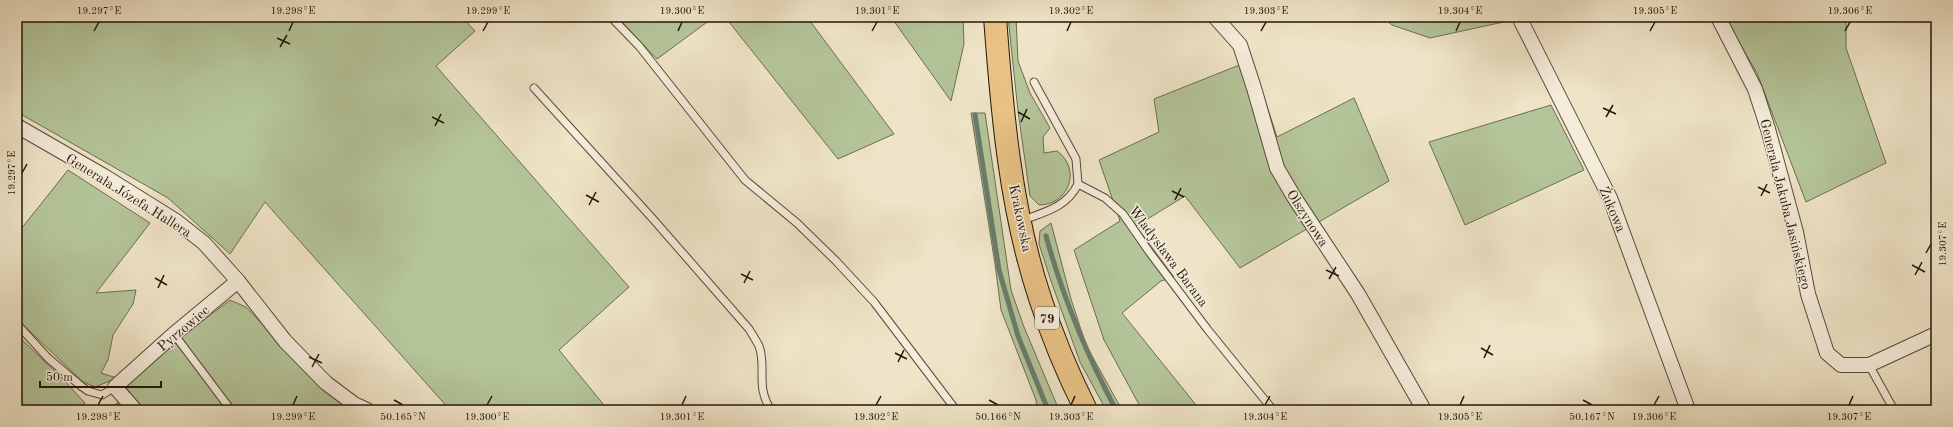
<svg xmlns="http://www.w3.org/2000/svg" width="1953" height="427" font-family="'Old Standard TT',serif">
	<rect width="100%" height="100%" fill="#efe4c7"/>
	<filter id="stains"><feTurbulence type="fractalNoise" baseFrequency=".005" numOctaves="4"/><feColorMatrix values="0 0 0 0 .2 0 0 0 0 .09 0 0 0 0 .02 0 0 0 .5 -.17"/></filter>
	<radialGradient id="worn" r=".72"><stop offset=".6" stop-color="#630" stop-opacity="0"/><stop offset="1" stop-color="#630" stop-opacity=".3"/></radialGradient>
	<g fill="#b4c599" stroke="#6c6e51">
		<path d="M17,17H462L475,31L436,66L629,287L559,350L608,410H450L265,202L230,254L168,198L17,112Z"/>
		<path d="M617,17H714L657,59Z"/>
		<path d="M725,17H807L894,134L838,159Z"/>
		<path d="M891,17H963L964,44L951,101Z"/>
		<path d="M1008,17H1016L1018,61L1030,93L1050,128L1043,137L1044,153L1057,151C1082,169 1069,205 1039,205L1030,196L1018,111Z"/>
		<path d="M1382,17H1506L1508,21L1430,38L1392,25Z"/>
		<path d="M1724,17H1846V48L1886,163L1806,202L1757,73Z"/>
		<path d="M1252,60L1277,137L1354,98L1389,181L1240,268L1185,196L1136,226L1174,277L1161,281L1122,313L1200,410H1142L1104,340L1074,250L1120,221L1099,160L1159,132L1154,99Z"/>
		<path d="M1551,105L1584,170L1465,225L1429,142Z"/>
		<path d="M971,113H985L1011,290L1024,327L1059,410H1037L1036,400L1001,310L995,264Z"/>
		<path d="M68,170L150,223L96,293L136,290L133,304L113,335L108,360L101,373L117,378L95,387L82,381L17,319V234Z"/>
		<path d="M1051,223L1071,299L1086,345L1122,410H1106L1080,362L1051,281L1039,244L1040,231Z"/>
		<path d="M230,300L246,307L330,395L350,410H143L125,386L183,336Z"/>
		<path d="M17,335L62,378L85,403L76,410H17Z"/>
		<path d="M120,401L128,410H107Z"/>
	</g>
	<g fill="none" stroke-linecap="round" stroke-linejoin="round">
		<g stroke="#6b7b6d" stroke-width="5">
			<path d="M975,115L999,270L1018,336L1048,410"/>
			<path d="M1046,236C1063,298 1086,353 1116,410"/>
		</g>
		<defs>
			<g id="lane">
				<path d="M611,17L639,46L745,180L797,223L836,261L874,302L956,410"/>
				<path d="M1034,82L1076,159L1078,184"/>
				<path d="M534,88L653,219L749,329C752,334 756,340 759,346C767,368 755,386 771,410"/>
				<path d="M1023,220C1045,212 1067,207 1078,184L1105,198L1123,214L1150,253L1208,330L1273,410"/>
				<path d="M17,324L48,358L81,386L88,391L102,395L115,387"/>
				<path d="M174,334L231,410"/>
				<path d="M1869,365L1894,410"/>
			</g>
			<g id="street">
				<path d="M1215,17L1240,45L1254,88L1277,168L1294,197L1358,294L1424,410"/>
				<path d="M1519,17L1610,198L1688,410"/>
				<path d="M1718,17L1755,89L1768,129L1796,232L1808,294L1827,353L1841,365H1869L1936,334"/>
				<path d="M17,126L104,176L176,221L204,243L238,281L285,341L326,383L354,404L367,410"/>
				<path d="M135,410L115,387L174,334L238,281"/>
			</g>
			<path id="primary" d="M995,17C1002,111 1010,208 1040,298C1052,336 1068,374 1086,410"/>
		</defs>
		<use href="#lane" stroke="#564a38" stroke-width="9"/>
		<use href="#street" stroke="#564a38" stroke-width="16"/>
		<use href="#primary" stroke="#231609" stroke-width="24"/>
		<use href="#lane" stroke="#f5eddb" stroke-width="7"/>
		<use href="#street" stroke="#f5eddb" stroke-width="14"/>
		<use href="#primary" stroke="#e8c284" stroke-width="22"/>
	</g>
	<path fill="none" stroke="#231609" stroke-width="1.5" d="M94,31L99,22M289,31L293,22M483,31L488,22M678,31L682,22M872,31L877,22M1067,31L1071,22M1261,31L1266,22M1456,31L1460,22M1650,31L1655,22M1845,31L1850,22M277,38L290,44M280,47L287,35M1603,108L1616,114M1018,112L1030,119M432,117L444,123M1606,117L1613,105M1021,122L1027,109M435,126L441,114M22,173L27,164M1758,187L1770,193M1172,191L1184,197M586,195L599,202M1761,196L1767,184M1175,200L1181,188M589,205L596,192M1926,253L1931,244M1912,265L1925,272M1326,270L1339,276M741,274L753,280M1915,275L1922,262M155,278L167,285M1329,279L1336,267M744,283L750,271M158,288L164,275M1481,348L1493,355M895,353L907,359M309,357L322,363M1484,358L1490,345M898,362L904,350M312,367L319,354M394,400L403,405M989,400L998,405M1583,400L1592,405M98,405L103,396M293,405L297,396M487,405L492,396M682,405L686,396M876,405L881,396M1071,405L1075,396M1265,405L1270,396M1460,405L1464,396M1654,405L1659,396M1849,405L1853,396"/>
	<g text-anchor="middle" stroke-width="3" stroke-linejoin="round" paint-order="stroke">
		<rect fill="#f5eddb" stroke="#625648" stroke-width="1" x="1035" y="307" width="24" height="22" rx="3"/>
		<g font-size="13" font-weight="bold" fill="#231609">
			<text x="1047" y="323">79</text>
		</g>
		<g font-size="14" fill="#231609" stroke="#f5eddb">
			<text transform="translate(129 195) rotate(32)" y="5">Generała Józefa Hallera</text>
			<text transform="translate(1786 204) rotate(76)" y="5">Generała Jakuba Jasińskiego</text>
			<text transform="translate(1613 209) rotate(67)" y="5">Żukowa</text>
			<text transform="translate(1021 218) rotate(78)" y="5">Krakowska</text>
			<text transform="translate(1308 218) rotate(57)" y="5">Olszynowa</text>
			<text transform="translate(1169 256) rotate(53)" y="5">Władysława Barana</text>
			<text transform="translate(183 328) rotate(-40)" y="5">Pyrzowiec</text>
		</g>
	</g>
	<rect width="1953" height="427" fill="none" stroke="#efe4c7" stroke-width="44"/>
	<path d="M40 381v6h121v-6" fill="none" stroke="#231609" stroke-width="2"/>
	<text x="46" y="381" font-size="12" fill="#231609" stroke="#f5eddb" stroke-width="3" paint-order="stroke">50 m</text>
	<rect x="22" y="22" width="1909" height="383" fill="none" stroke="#231609" stroke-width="1.5"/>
	<g font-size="10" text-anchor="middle" fill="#231609">
		<text x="99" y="14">19.297°E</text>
		<text x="293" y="14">19.298°E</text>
		<text x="488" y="14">19.299°E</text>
		<text x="682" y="14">19.300°E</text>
		<text x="877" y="14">19.301°E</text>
		<text x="1071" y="14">19.302°E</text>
		<text x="1266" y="14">19.303°E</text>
		<text x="1460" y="14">19.304°E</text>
		<text x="1655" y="14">19.305°E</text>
		<text x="1850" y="14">19.306°E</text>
		<text transform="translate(11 173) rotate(-90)" y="4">19.297°E</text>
		<text transform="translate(1942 244) rotate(-90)" y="4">19.307°E</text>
		<text x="98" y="420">19.298°E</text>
		<text x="293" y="420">19.299°E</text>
		<text x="403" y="420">50.165°N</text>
		<text x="487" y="420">19.300°E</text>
		<text x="682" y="420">19.301°E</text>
		<text x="876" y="420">19.302°E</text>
		<text x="998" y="420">50.166°N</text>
		<text x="1071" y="420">19.303°E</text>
		<text x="1265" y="420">19.304°E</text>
		<text x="1460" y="420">19.305°E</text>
		<text x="1592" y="420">50.167°N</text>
		<text x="1654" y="420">19.306°E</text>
		<text x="1849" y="420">19.307°E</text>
	</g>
	<rect width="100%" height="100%" filter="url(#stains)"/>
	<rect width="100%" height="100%" fill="url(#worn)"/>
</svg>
